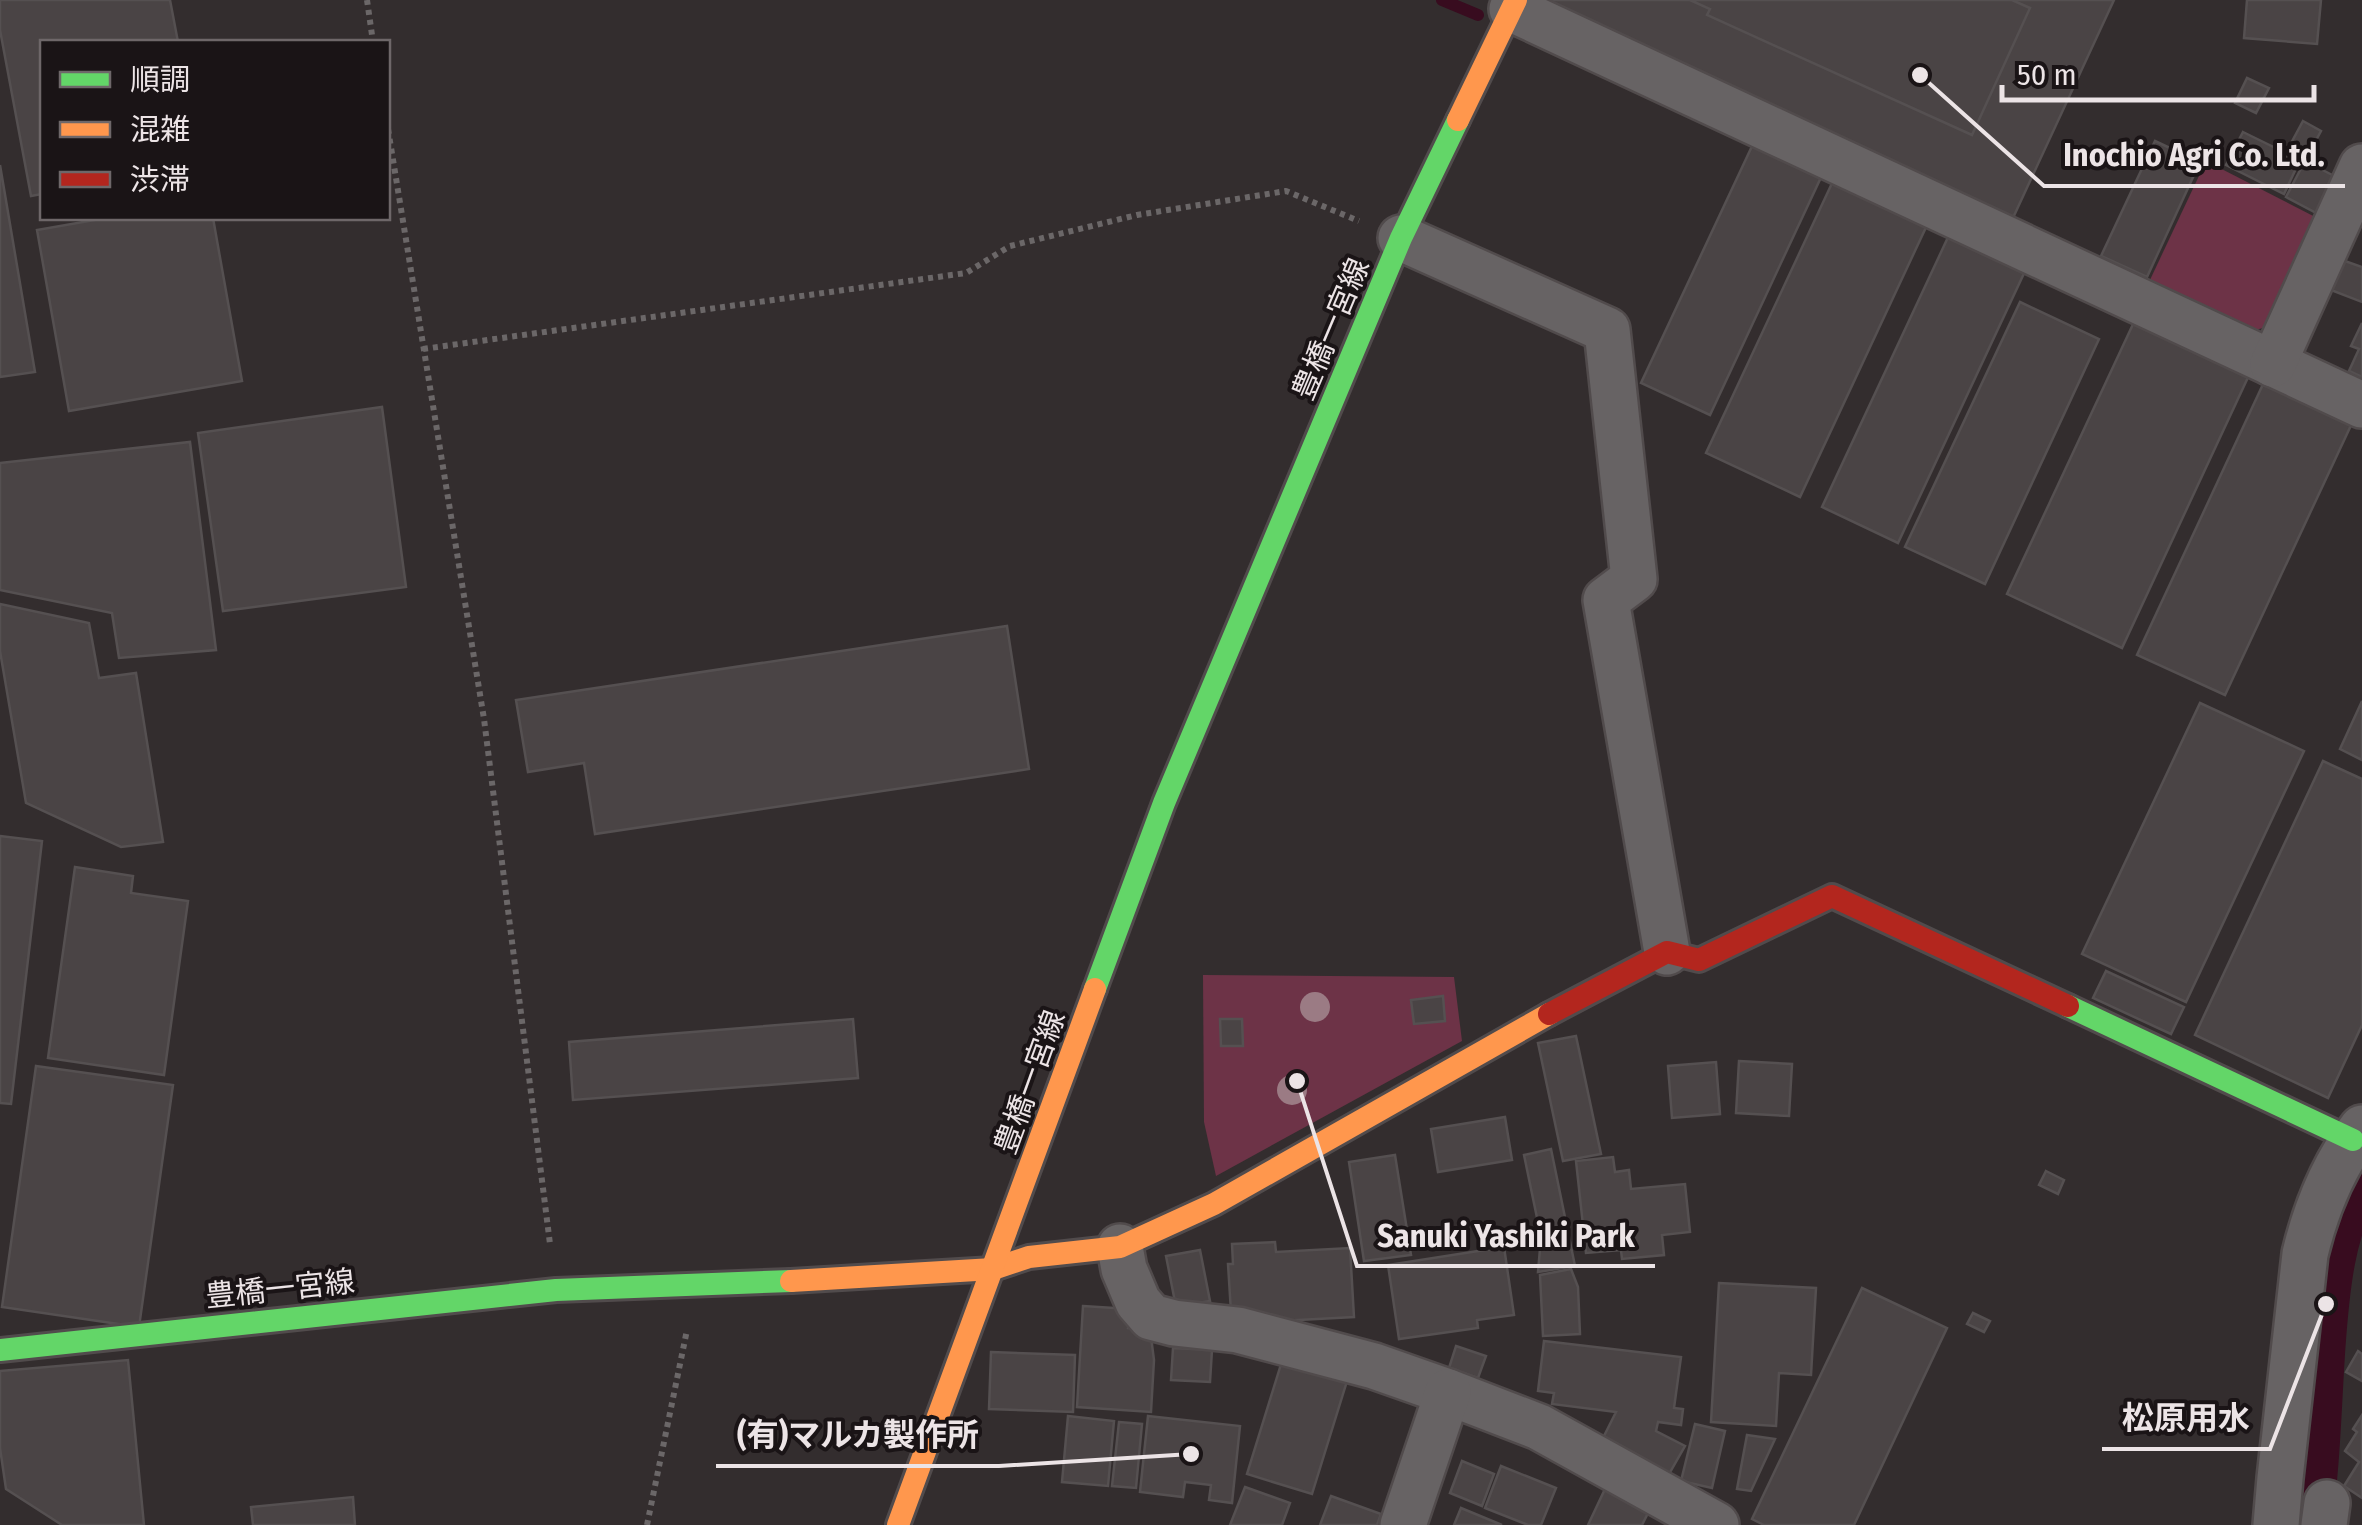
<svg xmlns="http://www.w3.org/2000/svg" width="2362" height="1525" font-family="'Fira Sans Condensed','Noto Sans JP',sans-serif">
	<rect width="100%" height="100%" fill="#332d2e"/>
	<g fill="#6d3347">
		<path d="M2206,161L2321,220L2272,325L2253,331L2149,282Z"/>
		<path d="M1203,975L1454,977L1462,1041L1216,1176L1204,1122Z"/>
	</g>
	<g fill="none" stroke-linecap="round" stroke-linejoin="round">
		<path stroke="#380c1f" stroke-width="12" d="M1442,0L1478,15"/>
		<path stroke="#380c1f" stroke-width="45" d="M2309,1525C2318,1466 2319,1405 2323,1346C2327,1290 2332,1229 2362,1180"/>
	</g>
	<g fill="#4a4445" stroke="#555051" stroke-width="2.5">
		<path d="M0,0H170L178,42H42V194L31,196L0,30Z"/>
		<path d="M1544,0H2114L2012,220Z"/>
		<path d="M1690,0H2012L2030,8L1972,135L1707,15L1710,9Z"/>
		<path d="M2247,0H2321L2317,44L2244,38Z"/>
		<path d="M2247,78L2269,88L2256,113L2235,103Z"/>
		<path d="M2303,121L2321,131L2307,157L2289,147Z"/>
		<path d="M2243,132L2300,160L2284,194L2226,165Z"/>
		<path d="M2155,141L2200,162L2147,277L2101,256Z"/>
		<path d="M1754,142L1823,173L1710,415L1641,383Z"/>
		<path d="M2305,161L2340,179L2322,216L2286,197Z"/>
		<path d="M0,165L35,372L0,377Z"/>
		<path d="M1834,179L1928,223L1800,497L1706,453Z"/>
		<path d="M106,218H213L242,381L69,411L37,230Z"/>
		<path d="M1950,233L2026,269L1898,543L1822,507Z"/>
		<path d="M2342,260L2362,267V302L2331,290Z"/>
		<path d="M2020,302L2099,339L1985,584L1905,547Z"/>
		<path d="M2135,320L2250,373L2122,648L2007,594Z"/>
		<path d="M2362,323V377L2349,371L2359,349L2351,346Z"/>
		<path d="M2265,380L2353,421L2225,695L2137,655Z"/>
		<path d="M382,407L406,587L223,611L198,433Z"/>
		<path d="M190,442L216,650L119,658L112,613L0,590V463Z"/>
		<path d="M0,604L89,623L99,678L136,673L163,842L121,847L26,803L0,651Z"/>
		<path d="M1007,626L1029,769L595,834L584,763L528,772L516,700Z"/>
		<path d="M2362,701V760L2340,749Z"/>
		<path d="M2200,703L2304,751L2186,1002L2082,954Z"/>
		<path d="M2323,761L2362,779V1025L2328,1098L2195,1035Z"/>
		<path d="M0,836L42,841L11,1104L0,1103Z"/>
		<path d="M75,867L133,876L131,893L188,901L164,1075L48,1058Z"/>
		<path d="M2106,971L2184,1007L2171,1034L2093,998Z"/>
		<path d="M1443,996L1445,1021L1414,1024L1411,1000Z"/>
		<path d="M853,1019L858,1078L573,1100L569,1042Z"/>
		<path d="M1220,1019H1242L1243,1046H1221Z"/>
		<path d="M1576,1036L1601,1154L1563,1161L1538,1043Z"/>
		<path d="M1739,1061L1792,1064L1789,1116L1736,1113Z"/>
		<path d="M1716,1062L1720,1114L1672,1118L1668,1066Z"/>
		<path d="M36,1066L173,1085L139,1327L2,1307Z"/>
		<path d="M1505,1117L1512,1160L1438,1172L1431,1129Z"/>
		<path d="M1551,1149L1575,1266L1538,1272L1541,1237L1524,1155Z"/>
		<path d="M1395,1155L1411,1255L1364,1261L1349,1162Z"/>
		<path d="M1613,1157L1615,1172L1629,1170L1631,1189L1685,1184L1690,1232L1662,1235L1664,1255L1622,1259L1621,1250L1586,1253L1576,1161Z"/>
		<path d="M2046,1171L2064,1180L2058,1194L2039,1185Z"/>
		<path d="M1275,1242L1276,1252L1350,1248L1354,1317L1240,1323L1231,1312L1228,1264H1233L1232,1244Z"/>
		<path d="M1504,1247L1514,1315L1477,1320L1478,1328L1399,1339L1388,1265Z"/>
		<path d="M1200,1250L1210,1301L1176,1307L1166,1256Z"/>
		<path d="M1571,1269L1578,1287L1580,1334L1543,1336L1540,1275Z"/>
		<path d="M1719,1283L1816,1288L1811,1375L1779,1373L1776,1426L1711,1422Z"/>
		<path d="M1862,1288L1947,1328L1854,1525H1764L1752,1519Z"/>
		<path d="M1083,1306L1129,1309L1128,1328L1150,1329L1154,1360L1151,1412L1077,1407Z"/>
		<path d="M1973,1313L1990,1321L1984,1332L1967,1324Z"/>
		<path d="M1544,1341L1681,1357L1674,1408L1683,1409L1681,1425L1658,1422L1656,1431L1685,1446L1669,1474L1603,1438L1616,1412L1552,1404L1554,1393L1538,1391Z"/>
		<path d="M1456,1346L1486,1356L1478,1378L1449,1368Z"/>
		<path d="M1173,1348L1212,1350L1210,1382L1171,1380Z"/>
		<path d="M2358,1351L2362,1354V1381L2346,1372Z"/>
		<path d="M991,1352L1075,1355L1073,1412L989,1409Z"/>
		<path d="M128,1360L144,1525H62L6,1489L0,1448V1371Z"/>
		<path d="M1282,1361L1347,1381L1312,1494L1247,1474Z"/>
		<path d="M2362,1415V1498L2344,1486L2359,1462L2345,1451L2357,1432L2353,1429Z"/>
		<path d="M1068,1416L1114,1421L1108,1486L1062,1482Z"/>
		<path d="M1148,1416L1240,1426L1232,1503L1209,1500L1211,1485L1185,1482L1183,1497L1140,1492Z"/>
		<path d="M1119,1422L1142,1424L1136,1488L1112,1486Z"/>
		<path d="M1695,1424L1725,1431L1712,1488L1681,1481Z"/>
		<path d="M1747,1435L1775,1439L1751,1491L1737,1489Z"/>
		<path d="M1462,1461L1494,1474L1482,1506L1450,1493Z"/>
		<path d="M1501,1466L1556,1488L1541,1525H1528L1485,1508Z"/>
		<path d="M1245,1487L1290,1503L1282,1525H1230Z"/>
		<path d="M1605,1489L1649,1511L1642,1525H1588Z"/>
		<path d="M1331,1496L1381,1514L1377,1525H1320Z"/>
		<path d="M353,1497L355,1525H253L251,1507Z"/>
		<path d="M1461,1508L1502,1525H1454Z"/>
	</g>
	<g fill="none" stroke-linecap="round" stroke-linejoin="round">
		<defs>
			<g id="street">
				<path d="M1512,9L2362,405"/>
				<path d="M1401,238L1607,330L1634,579L1606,600L1667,952"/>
				<path d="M2273,364L2362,167"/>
				<path d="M1120,1247L1124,1269L1138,1302L1151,1317L1174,1323L1238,1330L1374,1366L1448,1392L1539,1427L1716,1525"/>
				<path d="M1403,1525L1448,1392"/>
				<path d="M2276,1525L2280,1478L2305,1254C2316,1208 2333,1166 2362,1128"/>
				<path d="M2324,1525L2327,1503"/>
			</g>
			<g id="fast">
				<path d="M1095,989L1164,803L1401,238L1458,120"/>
				<path d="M2068,1006L2353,1140"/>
				<path d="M0,1350L556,1290L791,1281"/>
			</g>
			<g id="slow">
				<path d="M1458,120L1516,0"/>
				<path d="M791,1281L993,1269L1029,1257L1120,1247L1214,1204L1549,1014"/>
				<path d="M898,1525L1095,989"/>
			</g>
			<path id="jam" d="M1549,1014L1667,952L1699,960L1832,896L2068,1006"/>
		</defs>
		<use href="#street" stroke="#514b4c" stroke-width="50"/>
		<use href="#fast" stroke="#514b4c" stroke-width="28"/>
		<use href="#slow" stroke="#514b4c" stroke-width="28"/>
		<use href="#jam" stroke="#514b4c" stroke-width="28"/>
		<g stroke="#6b6768" stroke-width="6" stroke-dasharray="5 5" stroke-linecap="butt">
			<path d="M367,0L373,42"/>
			<path d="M388,129L484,719L550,1244"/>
			<path d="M423,349L966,273L1010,246L1137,215L1286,191L1359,221"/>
			<path d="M647,1525L687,1330"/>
		</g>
		<use href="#street" stroke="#676364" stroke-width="45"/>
		<use href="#fast" stroke="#63d668" stroke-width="22"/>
		<use href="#slow" stroke="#ff974d" stroke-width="22"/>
		<use href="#jam" stroke="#b3261e" stroke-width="22"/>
	</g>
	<g fill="#9b7b84">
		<circle cx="1315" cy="1007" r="15"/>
		<circle cx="1292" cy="1090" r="15"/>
	</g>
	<g text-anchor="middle" stroke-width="8" stroke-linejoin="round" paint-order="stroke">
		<g font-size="30" fill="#ece4e6" stroke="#1a1416">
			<text transform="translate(1331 329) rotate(-67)" y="10">豊橋一宮線</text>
			<text transform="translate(1030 1082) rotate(-70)" y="10">豊橋一宮線</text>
			<text transform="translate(280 1289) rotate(-6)" y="10">豊橋一宮線</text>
		</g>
	</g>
	<path fill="none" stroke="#ece4e6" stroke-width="4" d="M1920 75L2044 186H2345M1297 1081L1357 1266H1655M2326 1304L2270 1449H2102M1191 1454L999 1466H716"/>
	<g fill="#ece4e6" stroke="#1a1416" stroke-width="4">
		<circle cx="1920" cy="75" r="10"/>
		<circle cx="1297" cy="1081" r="10"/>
		<circle cx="2326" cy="1304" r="10"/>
		<circle cx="1191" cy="1454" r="10"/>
	</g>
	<g font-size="32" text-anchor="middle" font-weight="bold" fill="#ece4e6" stroke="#1a1416" stroke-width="8" stroke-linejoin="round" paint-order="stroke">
		<text x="2194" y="166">Inochio Agri Co. Ltd.</text>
		<text x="1506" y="1247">Sanuki Yashiki Park</text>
		<text x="2186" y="1429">松原用水</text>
		<text x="858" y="1446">(有)マルカ製作所</text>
	</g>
	<rect x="40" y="40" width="350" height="180" fill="#1a1416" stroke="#6e6769" stroke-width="2.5"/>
	<rect x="60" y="72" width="50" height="15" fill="#63d668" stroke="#6e6769" stroke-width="2.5"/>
	<text x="130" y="90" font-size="30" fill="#ece4e6">順調</text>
	<rect x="60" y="122" width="50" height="15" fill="#ff974d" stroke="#6e6769" stroke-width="2.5"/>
	<text x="130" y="140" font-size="30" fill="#ece4e6">混雑</text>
	<rect x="60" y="172" width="50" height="15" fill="#b3261e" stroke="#6e6769" stroke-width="2.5"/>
	<text x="130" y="190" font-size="30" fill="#ece4e6">渋滞</text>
	<path d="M2002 85v15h312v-15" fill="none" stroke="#ece4e6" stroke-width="5"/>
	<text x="2017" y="85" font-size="30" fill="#ece4e6" stroke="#1a1416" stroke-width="8" paint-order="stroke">50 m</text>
</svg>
